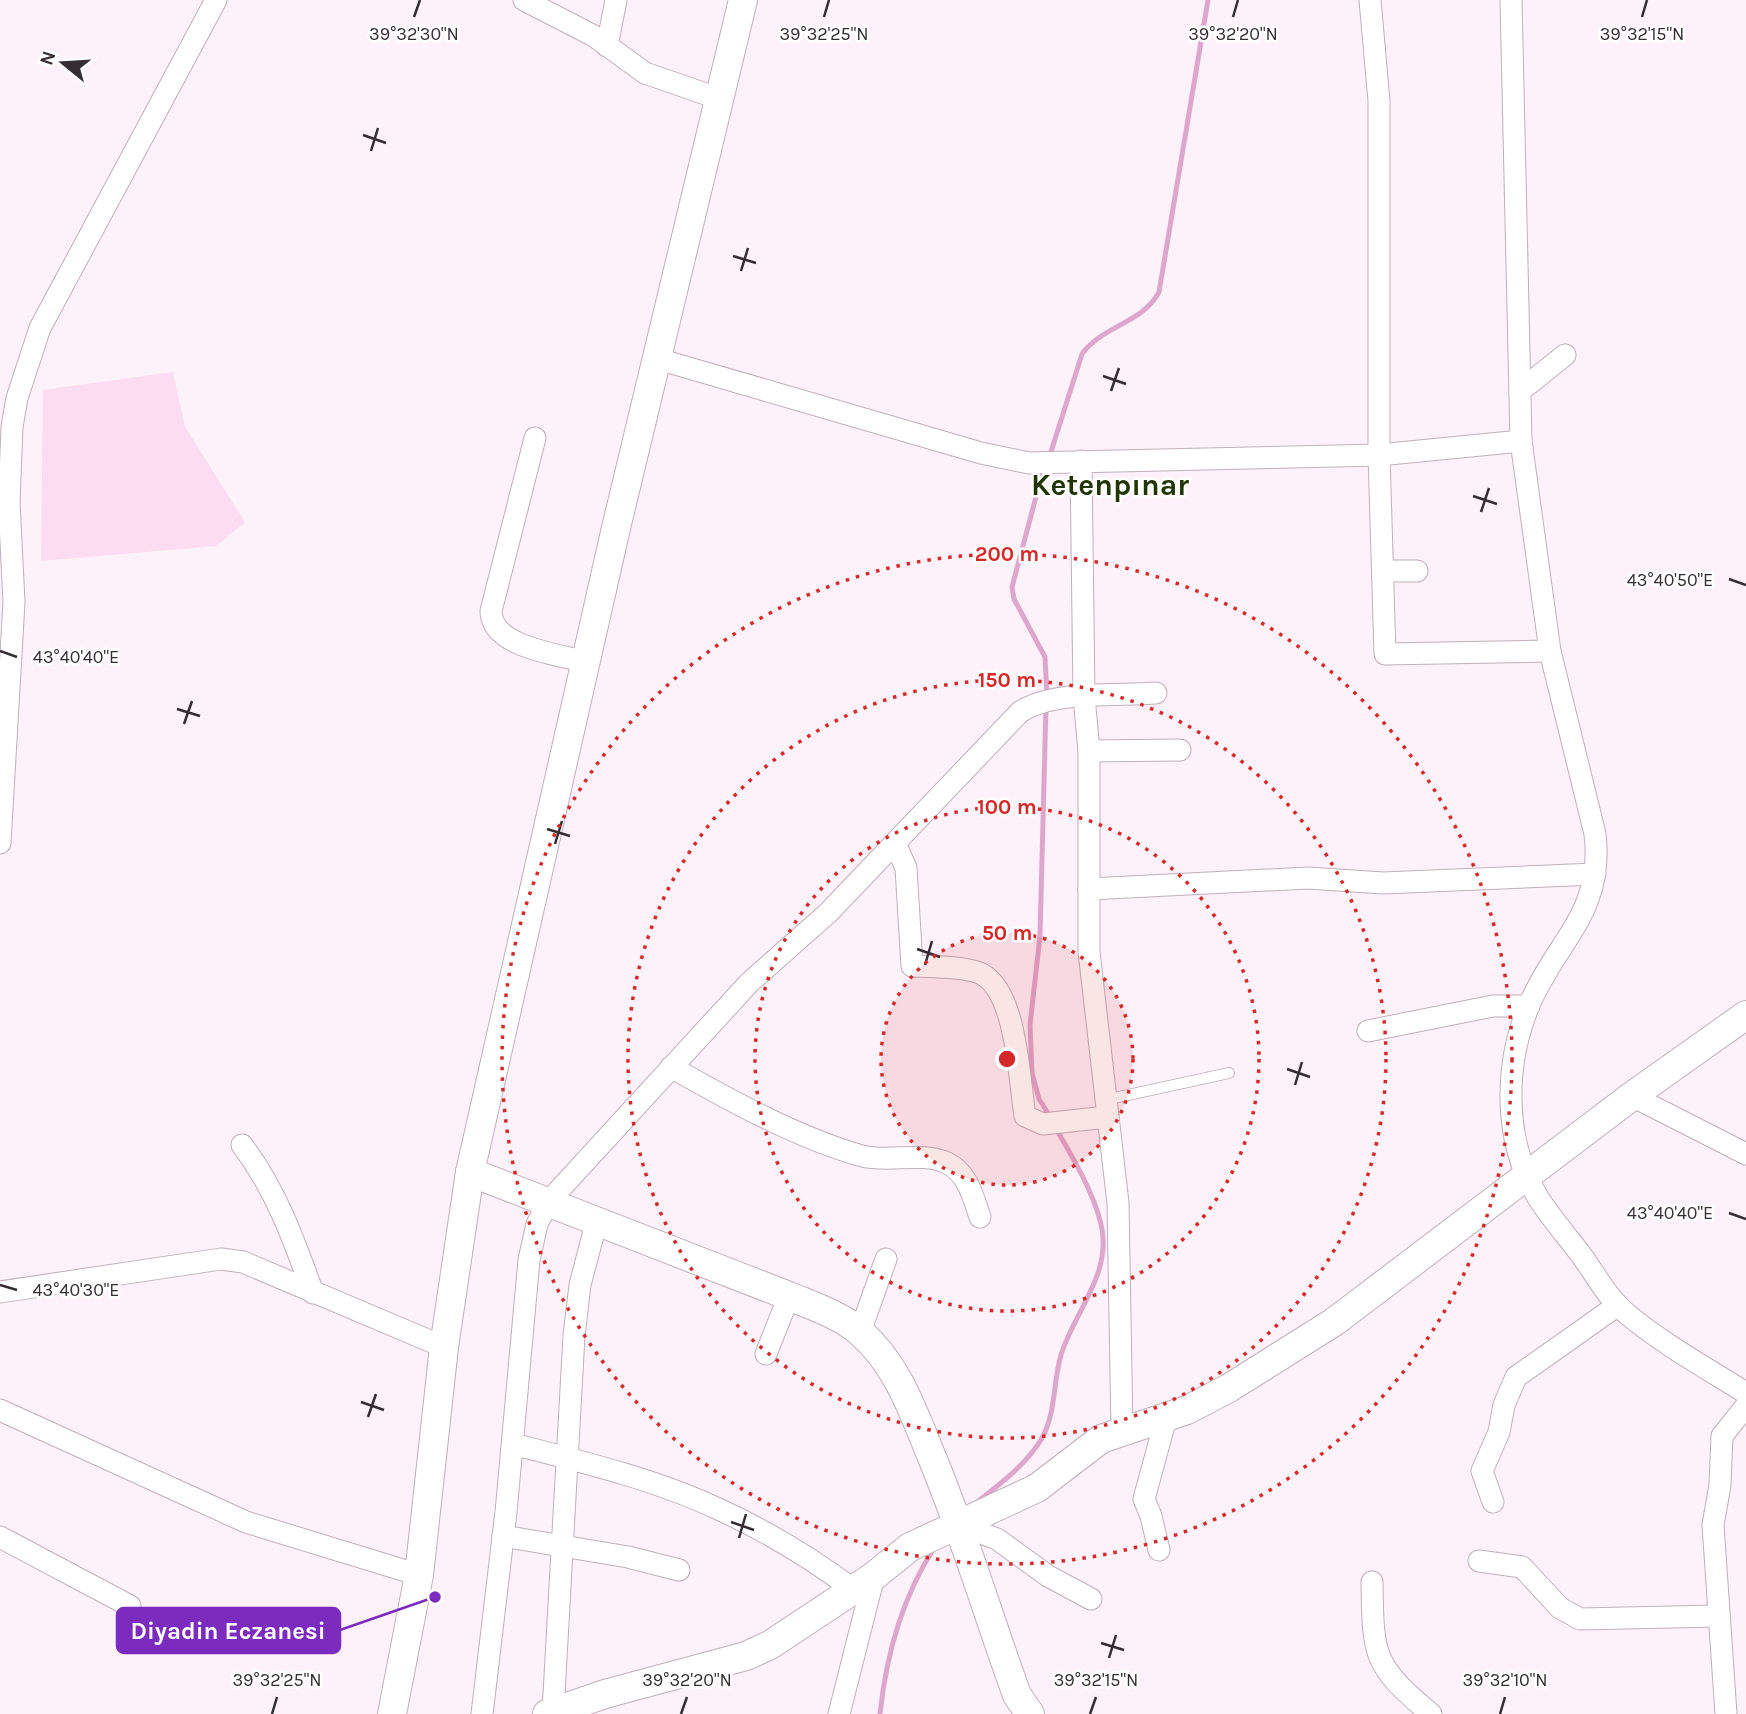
<svg xmlns="http://www.w3.org/2000/svg" width="1746" height="1714" font-family="Karla,sans-serif">
	<rect width="100%" height="100%" fill="#fdf2f9"/>
	<path fill="#fcdcf1" d="M173,372L185,427L245,522L216,546L41,561L43,390Z"/>
	<g fill="none" stroke-linecap="round" stroke-linejoin="round">
		<g stroke="#dfa6cc" stroke-width="5">
			<path d="M1049,458L1082,354C1103,325 1142,324 1159,292L1208,0"/>
			<path d="M1044,467L1012,587L1014,599L1045,657L1047,696"/>
			<path d="M1046,706L1040,936L1030,1025L1032,1073L1039,1099L1051,1118"/>
			<path d="M977,1502C999,1485 1028,1463 1042,1438C1056,1413 1053,1382 1061,1355C1074,1312 1113,1273 1101,1224C1093,1191 1072,1156 1055,1127"/>
			<path d="M880,1714C886,1656 902,1598 934,1548"/>
		</g>
		<defs>
			<path id="lane" d="M1105,1100L1229,1073"/>
			<g id="street">
				<path d="M524,0L594,36L645,73L720,99"/>
				<path d="M1370,0L1379,101V455L1385,654L1550,651"/>
				<path d="M1511,0L1521,441L1550,651L1595,834C1604,912 1558,939 1530,1003C1504,1063 1503,1139 1537,1196C1550,1217 1567,1236 1582,1256C1595,1274 1609,1300 1627,1314C1663,1344 1706,1368 1746,1393"/>
				<path d="M607,46L616,0"/>
				<path d="M658,359L981,453L1029,463L1379,455L1521,441"/>
				<path d="M1520,391L1565,355"/>
				<path d="M535,438L491,611C491,647 557,654 586,662"/>
				<path d="M1081,461L1084,697L1089,751V952L1118,1203L1122,1430"/>
				<path d="M0,501L9,502L12,427L17,398L40,328L216,0"/>
				<path d="M1383,571H1417"/>
				<path d="M1089,751L1180,750"/>
				<path d="M0,843L14,602L9,502L4,490"/>
				<path d="M895,843L906,868L912,966C932,967 958,966 977,972C1017,985 1019,1080 1025,1116L1043,1124L1107,1117"/>
				<path d="M1089,889L1308,878L1383,883L1595,874"/>
				<path d="M1368,1031L1493,1006H1529"/>
				<path d="M671,1067C729,1100 798,1138 862,1156C889,1163 923,1151 947,1163C968,1173 973,1197 980,1217"/>
				<path d="M1632,1096L1746,1154"/>
				<path d="M242,1145C276,1190 294,1240 313,1293"/>
				<path d="M0,1292L221,1259L243,1262L444,1347"/>
				<path d="M860,1332L886,1259"/>
				<path d="M766,1354L789,1296"/>
				<path d="M0,1410L246,1522L419,1575"/>
				<path d="M513,1444C579,1461 654,1479 716,1508C765,1530 811,1558 854,1590"/>
				<path d="M1493,1502L1482,1471L1499,1432L1504,1405L1516,1377L1618,1305"/>
				<path d="M960,1525L997,1539L1048,1576L1091,1599"/>
				<path d="M503,1536L628,1557L679,1570"/>
				<path d="M0,1537L130,1606"/>
				<path d="M1159,1550L1151,1516L1144,1499L1166,1418"/>
				<path d="M1479,1561L1522,1567L1560,1608L1580,1619L1718,1616"/>
				<path d="M1372,1582C1373,1657 1373,1665 1431,1714"/>
				<path d="M553,1712L574,1336L580,1285L597,1220"/>
				<path d="M482,1714L506,1512L529,1260L537,1224L549,1201L749,983L828,913L1020,712C1054,690 1115,696 1156,693"/>
				<path d="M839,1714L874,1576"/>
				<path d="M1726,1714L1713,1525L1720,1485L1722,1436L1746,1406"/>
			</g>
			<g id="secondary">
				<path d="M470,1172L789,1296C813,1306 840,1315 860,1332C897,1364 913,1411 931,1455C964,1534 988,1615 1017,1695L1030,1714"/>
				<path d="M392,1714L419,1575L444,1347L470,1172L616,528L743,0"/>
				<path d="M547,1714L605,1694L746,1656L770,1645L874,1576L910,1547L1037,1488L1101,1439L1187,1410L1229,1388L1334,1322L1632,1096L1746,1015"/>
			</g>
		</defs>
		<use href="#lane" stroke="#c1afba" stroke-width="12"/>
		<use href="#street" stroke="#c1afba" stroke-width="23"/>
		<use href="#secondary" stroke="#c1afba" stroke-width="30"/>
		<use href="#lane" stroke="#fff" stroke-width="10"/>
		<use href="#street" stroke="#fff" stroke-width="21"/>
		<use href="#secondary" stroke="#fff" stroke-width="28"/>
	</g>
	<path fill="none" stroke="#342e32" stroke-width="2.5" d="M414,17L420,0M824,17L829,0M1233,17L1238,0M1642,17L1647,0M363,135L386,143M371,151L378,128M733,256L756,263M741,271L748,248M1103,376L1126,384M1111,391L1119,368M1473,496L1497,504M1481,512L1489,488M1729,579L1746,585M0,651L17,657M177,709L200,716M184,724L192,701M547,829L570,836M555,844L562,821M917,949L940,957M925,965L932,941M1287,1069L1310,1077M1295,1085L1302,1062M1729,1213L1746,1219M0,1285L17,1290M361,1402L384,1410M368,1417L376,1394M731,1522L754,1530M739,1538L746,1514M1101,1643L1124,1650M1109,1658L1116,1635M272,1714L277,1697M681,1714L687,1697M1090,1714L1096,1697M1500,1714L1505,1697"/>
	<circle cx="1007" cy="1059" r="126" fill="#d62828" fill-opacity=".12"/>
	<g fill="none" stroke="#d62828" stroke-width="3.5" stroke-dasharray="3.5 7">
		<circle cx="1007" cy="1059" r="126"/>
		<circle cx="1007" cy="1059" r="252"/>
		<circle cx="1007" cy="1059" r="379"/>
		<circle cx="1007" cy="1059" r="505"/>
	</g>
	<g text-anchor="middle" stroke-width="5" stroke-linejoin="round" paint-order="stroke">
		<g font-size="30" font-weight="bold" fill="#203500" stroke="#fff">
			<text x="1110" y="495">Ketenpınar</text>
		</g>
	</g>
	<g font-size="18" text-anchor="middle" fill="#342e32" stroke="#fff" stroke-width="5" stroke-linejoin="round" paint-order="stroke">
		<text x="414" y="40">39°32'30"N</text>
		<text x="824" y="40">39°32'25"N</text>
		<text x="1233" y="40">39°32'20"N</text>
		<text x="1642" y="40">39°32'15"N</text>
		<text x="1670" y="586">43°40'50"E</text>
		<text x="76" y="663">43°40'40"E</text>
		<text x="1670" y="1219">43°40'40"E</text>
		<text x="76" y="1296">43°40'30"E</text>
		<text x="277" y="1686">39°32'25"N</text>
		<text x="687" y="1686">39°32'20"N</text>
		<text x="1096" y="1686">39°32'15"N</text>
		<text x="1505" y="1686">39°32'10"N</text>
	</g>
	<circle cx="1007" cy="1059" r="10" fill="#d62828" stroke="#fff" stroke-width="3.5"/>
	<g font-size="21" text-anchor="middle" font-weight="bold" fill="#d62828" stroke="#fff" stroke-width="5" stroke-linejoin="round" paint-order="stroke">
		<text x="1007" y="561">200 m</text>
		<text x="1007" y="687">150 m</text>
		<text x="1007" y="814">100 m</text>
		<text x="1007" y="940">50 m</text>
	</g>
	<path fill="none" stroke="#7b2cbf" stroke-width="2.5" d="M435 1597L340 1630"/>
	<circle fill="#7b2cbf" stroke="#fff" stroke-width="2.5" cx="435" cy="1597" r="7"/>
	<rect fill="#7b2cbf" stroke="#7b2cbf" stroke-width="2.5" x="117" y="1608" width="223" height="45" rx="7"/>
	<g font-size="24" text-anchor="middle" font-weight="bold" fill="#fff">
		<text x="228" y="1639">Diyadin Eczanesi</text>
	</g>
	<g transform="translate(63 63) rotate(288)" stroke="#ffffff" stroke-width="5" paint-order="stroke">
	<path d="M0-5L12 26L0 18L-12 26Z" fill="#342e32"/>
	<text y="-10" font-size="19" font-weight="bold" text-anchor="middle" fill="#342e32">N</text>
	</g>
</svg>
